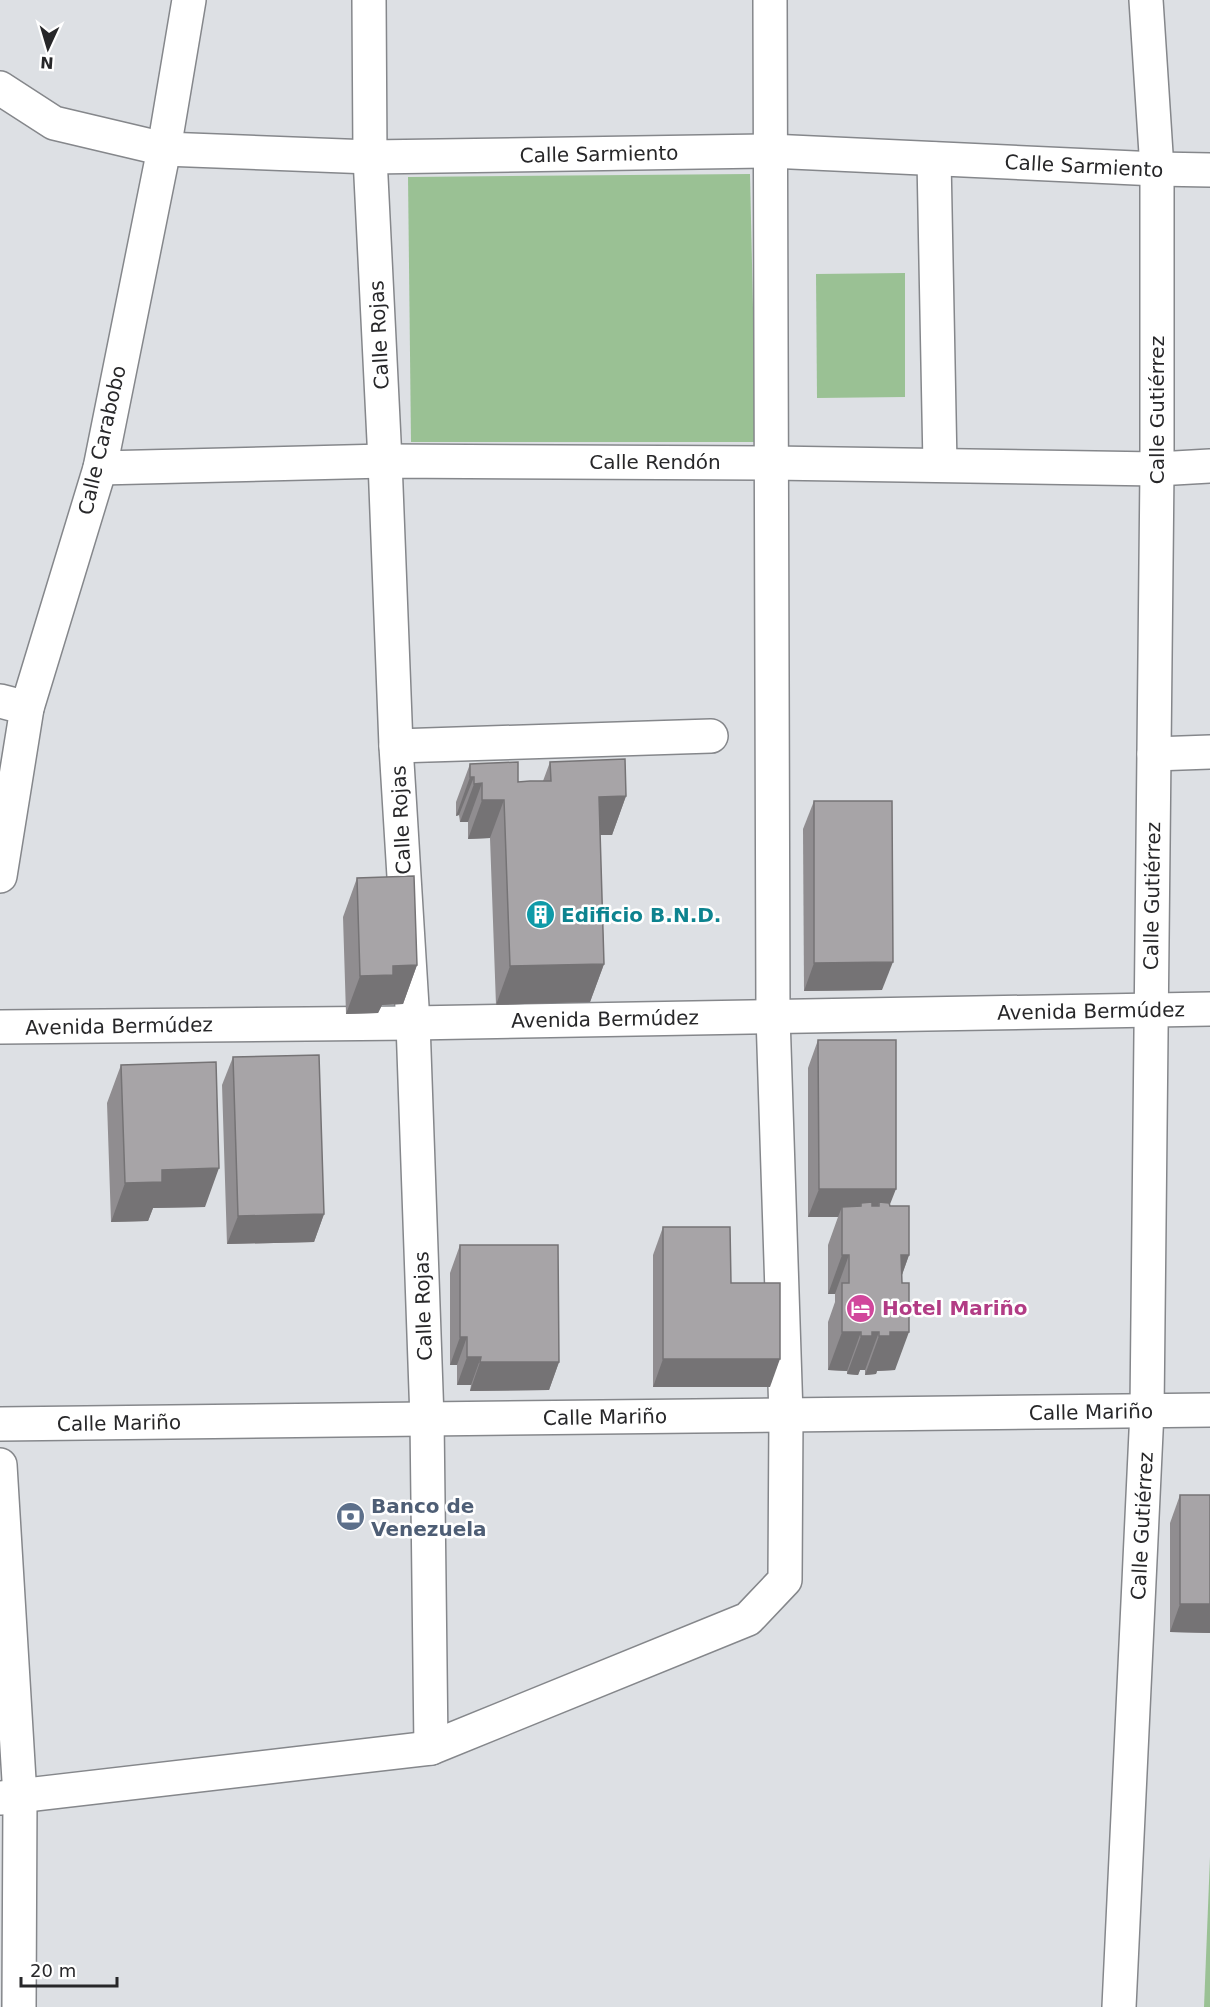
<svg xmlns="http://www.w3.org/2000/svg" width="1210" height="2007" font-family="'DejaVu Sans',sans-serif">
	<rect width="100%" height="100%" fill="#dde0e4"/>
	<g fill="#9ac194">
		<path d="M750,174L756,442H411L408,177Z"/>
		<path d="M905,273V397L817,398L816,274Z"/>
		<path d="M1210,1857V2007H1204Z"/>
	</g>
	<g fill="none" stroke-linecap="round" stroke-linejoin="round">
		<defs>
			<g id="minor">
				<path d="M369,0L370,157L385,461L396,746L413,1023L427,1419L431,1748"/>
				<path d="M0,88L54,123L164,149L370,157L770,151L1157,169L1210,170"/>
				<path d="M934,159L940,465"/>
				<path d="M100,468L385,461L772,463L1157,469L1210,466"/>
				<path d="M0,701L27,708"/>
				<path d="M396,746L711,736"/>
				<path d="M1154,754L1210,752"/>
				<path d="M0,876L27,708L100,468L164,149L189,0"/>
				<path d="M0,1027L413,1023L1210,1009"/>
				<path d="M0,1424L1210,1410"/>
				<path d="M0,1465L20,1797L19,2007"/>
				<path d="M0,1798L431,1748L748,1619L785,1580L786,1415L773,1016L770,0"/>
				<path d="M1119,2007L1147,1411L1157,469V169L1146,0"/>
			</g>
		</defs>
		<use href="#minor" stroke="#85878b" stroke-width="36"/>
		<use href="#minor" stroke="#fff" stroke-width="33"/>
	</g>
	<g fill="#908d90">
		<path d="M550,762L626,796L612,835H600L604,964L590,1002L496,1005L490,838L468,839V822H460L459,815L456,816V802L470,764L518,782L543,781Z"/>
		<path d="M814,801L882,990L804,991L803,829Z"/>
		<path d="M357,878L417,965L403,1004L382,1005L378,1013L346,1014L343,917Z"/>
		<path d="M818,1040L890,1206L909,1255L902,1275L895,1370L877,1371L876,1374L865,1375V1370H860L858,1375L847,1374V1371L828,1370V1322L835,1302V1294H828V1245L838,1217H808V1068Z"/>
		<path d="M233,1057L324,1214L314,1242L227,1244L222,1085Z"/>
		<path d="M121,1065L205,1207L153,1208L148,1221L111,1222L107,1103Z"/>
		<path d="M663,1227L731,1283L770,1387H653V1255Z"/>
		<path d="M460,1245L559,1362L549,1390L470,1391L471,1385H457V1365H450V1273Z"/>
		<path d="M1180,1495L1210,1633L1170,1632V1523Z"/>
	</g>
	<g fill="#757375">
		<path d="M470,777H474L459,815L456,816Z"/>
		<path d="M482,783L468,822H460L474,784Z"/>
		<path d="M626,796L612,835H585L599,797Z"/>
		<path d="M482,800H504L490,838L468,839Z"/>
		<path d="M893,962L882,990L804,991L814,963Z"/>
		<path d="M604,964L590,1002L496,1005L510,966Z"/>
		<path d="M417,965L403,1004L382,1005L378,1013L346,1014L360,976L393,966Z"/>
		<path d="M219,1168L205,1207L153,1208L148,1221L111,1222L125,1183L162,1170Z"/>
		<path d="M819,1189H896L885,1217L879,1206V1202L874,1217L861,1206V1203L856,1217L842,1207L838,1217H808Z"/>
		<path d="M324,1214L314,1242L227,1244L238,1216Z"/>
		<path d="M842,1255H849L835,1294H828Z"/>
		<path d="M901,1255H909L895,1294Z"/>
		<path d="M842,1332H861L847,1371L828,1370Z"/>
		<path d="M872,1332H879L865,1370H860L858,1375L847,1374L861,1336Z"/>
		<path d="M890,1332H909L895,1370L877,1371L876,1374L865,1375L879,1336Z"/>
		<path d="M460,1337H467L457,1365H450Z"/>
		<path d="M467,1357H481L471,1385H457Z"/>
		<path d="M663,1359H780L770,1387H653Z"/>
		<path d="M480,1362H559L549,1390L470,1391Z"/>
		<path d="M1180,1604H1210V1633L1170,1632Z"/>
	</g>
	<g fill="#a7a4a7" stroke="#757375" stroke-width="1.5">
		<path d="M625,759L626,796L599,797L604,964L510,966L504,800H482V783L474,784V777H470V764L518,762V782L530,781H551L550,762Z"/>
		<path d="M814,801H892L893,962L814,963Z"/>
		<path d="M414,876L417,965L393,966V975L360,976L357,878Z"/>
		<path d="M818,1040H896V1189H819Z"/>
		<path d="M319,1055L324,1214L238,1216L233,1057Z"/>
		<path d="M216,1062L219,1168L162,1170V1182L125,1183L121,1065Z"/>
		<path d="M872,1202V1206H879V1202L889,1203L890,1206H909V1255H901L902,1283H909V1332H890V1336H879V1332H872V1336H861V1332H842V1283H849V1255H842V1207L861,1206V1203Z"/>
		<path d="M663,1227H730L731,1283H780V1359H663Z"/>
		<path d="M460,1245H558L559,1362H480L481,1357H467V1337H460Z"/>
		<rect x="1180" y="1495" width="30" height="109"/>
	</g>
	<defs>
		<symbol id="building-disc" viewBox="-11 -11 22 22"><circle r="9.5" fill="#0f9aa8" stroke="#fff"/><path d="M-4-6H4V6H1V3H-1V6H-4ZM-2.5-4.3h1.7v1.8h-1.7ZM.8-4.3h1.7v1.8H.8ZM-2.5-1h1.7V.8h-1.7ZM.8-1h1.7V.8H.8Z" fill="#fff"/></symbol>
		<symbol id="hotel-disc" viewBox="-11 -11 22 22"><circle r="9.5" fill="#d1479c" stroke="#fff"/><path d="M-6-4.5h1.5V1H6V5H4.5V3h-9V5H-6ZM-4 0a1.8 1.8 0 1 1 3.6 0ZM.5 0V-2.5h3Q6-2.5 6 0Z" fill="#fff"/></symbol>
		<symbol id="bank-disc" viewBox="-11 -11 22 22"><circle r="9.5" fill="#5c6f8a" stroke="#fff"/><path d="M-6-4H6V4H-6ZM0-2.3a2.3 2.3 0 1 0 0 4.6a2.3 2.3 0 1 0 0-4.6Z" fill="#fff"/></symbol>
	</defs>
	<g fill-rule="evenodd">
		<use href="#building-disc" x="524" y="898" width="33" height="33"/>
		<use href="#hotel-disc" x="844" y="1292" width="33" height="33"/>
		<use href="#bank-disc" x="334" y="1500" width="33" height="33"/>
	</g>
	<g text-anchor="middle" stroke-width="5" stroke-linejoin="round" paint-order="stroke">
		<g font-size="20" fill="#272729" stroke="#fff">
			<text transform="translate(599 154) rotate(-1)" y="7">Calle Sarmiento</text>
			<text transform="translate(1084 166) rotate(3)" y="7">Calle Sarmiento</text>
			<text transform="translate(379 335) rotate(-93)" y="7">Calle Rojas</text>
			<text transform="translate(1157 410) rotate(-90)" y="7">Calle Gutiérrez</text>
			<text transform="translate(102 440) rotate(-77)" y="7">Calle Carabobo</text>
			<text x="655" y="469">Calle Rendón</text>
			<text transform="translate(401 820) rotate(-93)" y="7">Calle Rojas</text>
			<text transform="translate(1152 896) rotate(-89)" y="7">Calle Gutiérrez</text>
			<text transform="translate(1091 1011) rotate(-1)" y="7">Avenida Bermúdez</text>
			<text transform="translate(605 1019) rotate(-1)" y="7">Avenida Bermúdez</text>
			<text transform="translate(119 1026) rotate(-1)" y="7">Avenida Bermúdez</text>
			<text transform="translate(423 1306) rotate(-92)" y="7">Calle Rojas</text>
			<text transform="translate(1091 1412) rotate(-1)" y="7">Calle Mariño</text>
			<text transform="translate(605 1417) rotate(-1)" y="7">Calle Mariño</text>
			<text transform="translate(119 1423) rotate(-1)" y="7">Calle Mariño</text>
			<text transform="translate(1142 1526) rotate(-87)" y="7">Calle Gutiérrez</text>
		</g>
		<g font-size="20" font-weight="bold" fill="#0d838f" stroke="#fff" text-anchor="start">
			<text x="561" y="922">Edificio B.N.D.</text>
		</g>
		<g font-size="20" font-weight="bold" fill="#b23c85" stroke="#fff" text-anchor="start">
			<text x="882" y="1315">Hotel Mariño</text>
		</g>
		<g font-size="20" font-weight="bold" fill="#4e5e75" stroke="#fff" text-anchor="start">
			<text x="371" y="1513">Banco de<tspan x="371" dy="23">Venezuela</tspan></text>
		</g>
	</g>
	<g transform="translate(48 48) rotate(184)" stroke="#ffffff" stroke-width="4.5" paint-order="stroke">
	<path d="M0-4.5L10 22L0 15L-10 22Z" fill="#272729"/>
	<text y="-9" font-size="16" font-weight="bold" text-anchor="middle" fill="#272729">N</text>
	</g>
	<path d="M21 1977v9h96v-9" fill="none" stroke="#272729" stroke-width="3"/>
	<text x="30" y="1977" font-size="18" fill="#272729" stroke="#ffffff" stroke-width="4.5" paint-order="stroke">20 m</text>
</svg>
